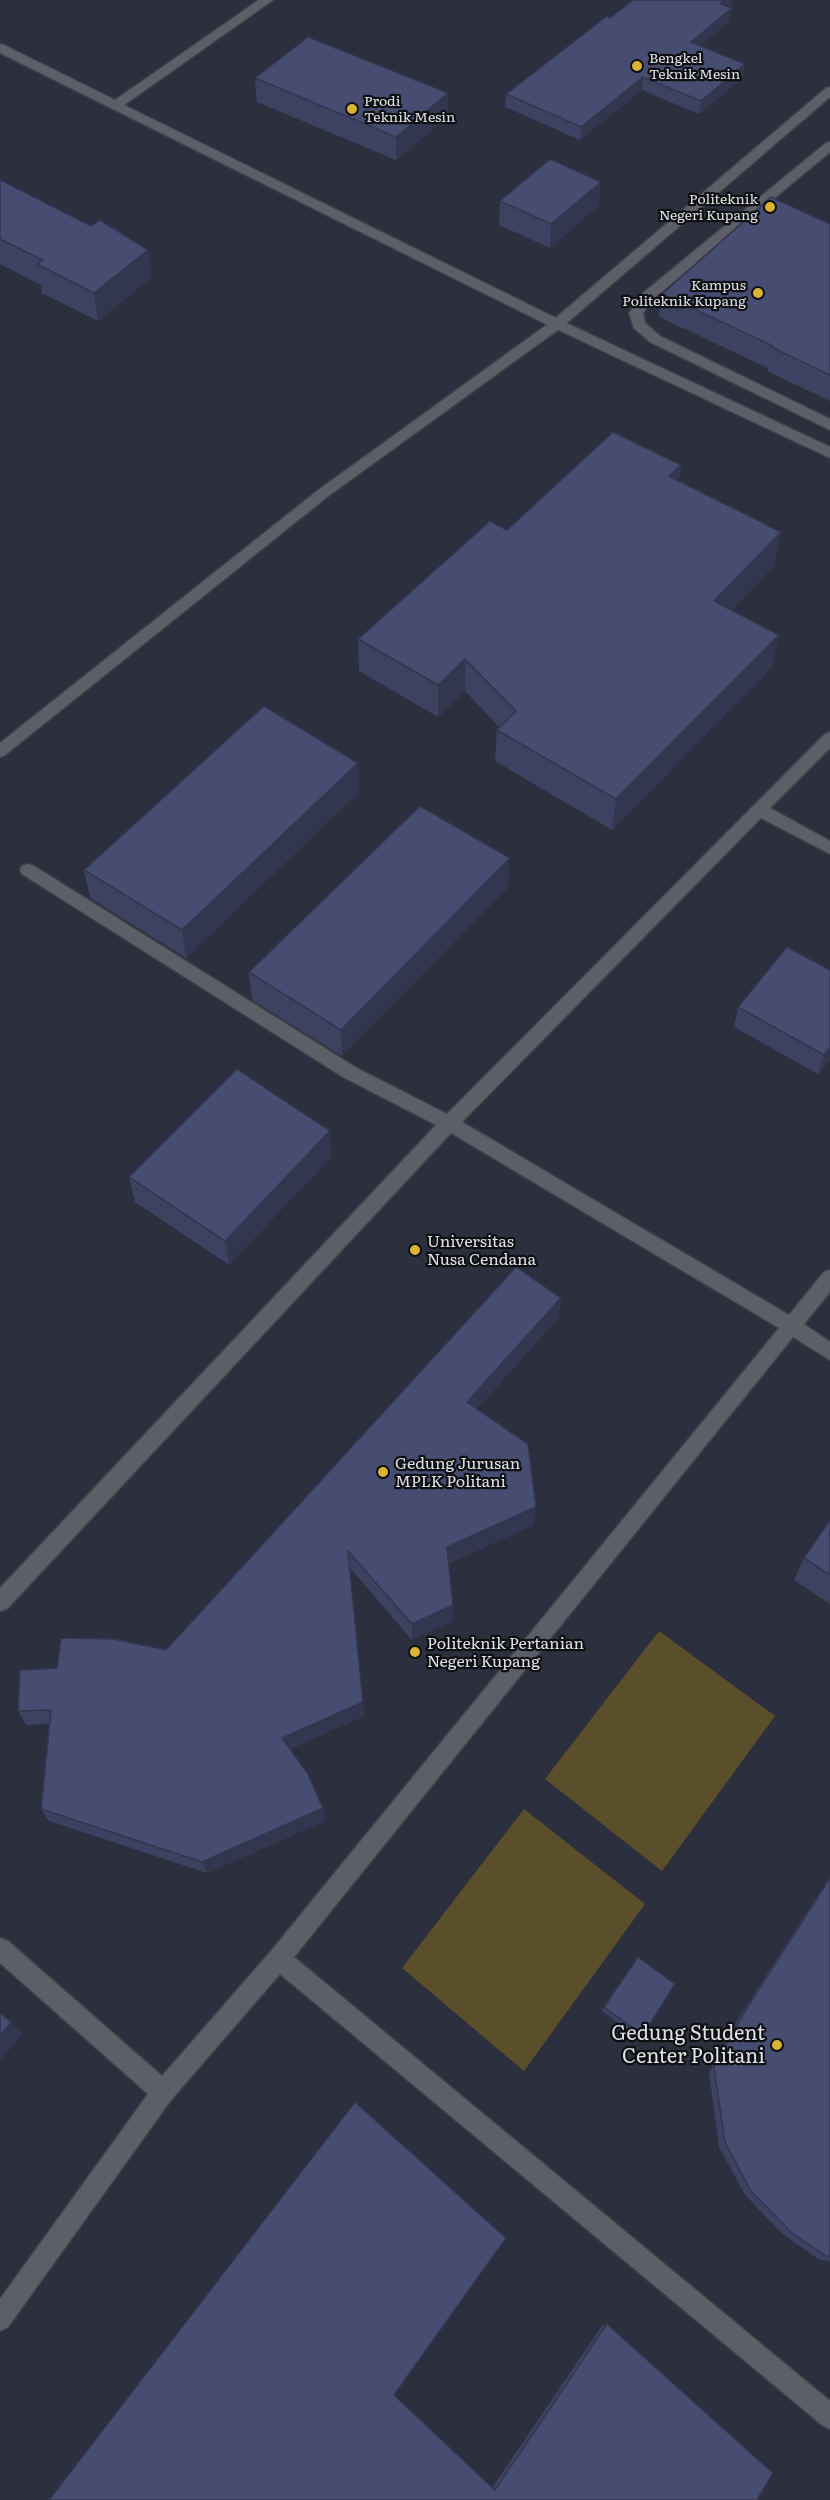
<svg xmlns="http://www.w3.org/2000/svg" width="830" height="2500" font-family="Literata,serif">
	<rect width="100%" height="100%" fill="#24262e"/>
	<rect fill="#2c2f3d" x="0" y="0" width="830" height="2500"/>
	<g fill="#5b4f2b">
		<path d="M659,1631L775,1716L662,1871L545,1779Z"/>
		<path d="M524,1809L645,1904L524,2071L402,1968Z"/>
	</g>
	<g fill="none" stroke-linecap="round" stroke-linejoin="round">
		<defs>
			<g id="lane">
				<path d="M259,0H273L124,105L562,321L830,447V458L552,327L0,53V44L4,45L115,100Z"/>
				<path d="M830,142V152L653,299L643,313L645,323L660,336L830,419V430L650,342L634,328L629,313L643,293L826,143Z"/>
				<path d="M830,732V748L770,808L830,841V854L761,818L462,1122L789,1315L824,1272L830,1270V1292L804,1324L830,1342V1360L793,1337L294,1957L830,2401V2429L822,2425L280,1974L171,2100L8,2327L0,2331V2299L148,2094L0,1963V1938L8,1941L162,2076L271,1951L779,1328L451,1133L7,1609L0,1611V1588L436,1125L343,1077L22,874L20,870L22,866L28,864L34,866L355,1067L447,1114L825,734Z"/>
			</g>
			<path id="street" d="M830,87V97L562,327L327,497L5,755L0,757V743L317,491L552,321L826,88Z"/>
		</defs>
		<use href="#lane" stroke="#404148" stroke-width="3"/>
		<use href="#street" stroke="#404148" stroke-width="3"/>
		<use href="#lane" fill="#5c5e68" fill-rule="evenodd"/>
		<use href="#street" fill="#5c5e68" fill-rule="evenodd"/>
	</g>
	<g fill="#3d4261">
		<path d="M733,4L729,7L730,21L700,46L743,77L699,114L642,90L580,140L505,107L506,94L610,18Z"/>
		<path d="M255,78L448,117L396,160L257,102Z"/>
		<path d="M0,180L91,226L148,250L151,278L98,321L42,293L41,285L0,264Z"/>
		<path d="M500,201L599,205L550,248L499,225Z"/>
		<path d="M830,224V401L767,371L768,368L659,317L662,294Z"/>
		<path d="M681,465L679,481L775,565L732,610L772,667L612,830L495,761L497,730L499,727L465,691L438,717L359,671L358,639L507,530Z"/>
		<path d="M358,763L359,792L186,958L90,898L84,870Z"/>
		<path d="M508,887L342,1056L252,1000L249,972Z"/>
		<path d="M738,1007L830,1059L818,1074L734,1027Z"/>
		<path d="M332,1156L229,1265L135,1202L129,1177Z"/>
		<path d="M561,1298L558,1318L477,1409L534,1525L449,1563L453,1605V1621L412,1640L350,1568L364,1716L290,1749L325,1821L207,1873L49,1821L41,1809L49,1724L26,1725L18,1711L57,1668L166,1650Z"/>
		<path d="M830,1520V1604L794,1580L804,1558Z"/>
		<path d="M830,1876V2262L818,2259L784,2235L745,2195L719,2147L709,2073L740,2016Z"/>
		<path d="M675,1984L640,2039L602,2011L604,2007Z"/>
		<path d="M503,2243L394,2396L492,2488L601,2327L607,2324L757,2500H49Z"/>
	</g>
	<g fill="#32364f">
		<path d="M724,0H733V4L718,16L720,4Z"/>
		<path d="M732,8L730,21L689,55L691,42Z"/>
		<path d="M745,64L743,77L699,114L701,101Z"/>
		<path d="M643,77L642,90L580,140L581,127Z"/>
		<path d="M448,93V117L396,160V137Z"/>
		<path d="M601,182L599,205L550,248L551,224Z"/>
		<path d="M148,250L151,278L98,321L94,293Z"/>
		<path d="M681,465L677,498L669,476Z"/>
		<path d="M781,532L775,565L709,633L714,601Z"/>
		<path d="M779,635L772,667L612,830L616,799Z"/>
		<path d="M465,659V691L438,717V685Z"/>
		<path d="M358,763L359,792L186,958L182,930Z"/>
		<path d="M510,858L508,887L342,1056L341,1030Z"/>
		<path d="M830,1047V1059L818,1074L824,1055Z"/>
		<path d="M330,1131L332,1156L229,1265L225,1241Z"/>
		<path d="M561,1298L558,1318L466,1421L467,1402Z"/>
		<path d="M536,1507L534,1525L446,1564L447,1547Z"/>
		<path d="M453,1605V1621L412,1640V1624Z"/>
		<path d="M363,1702L364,1716L285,1751L282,1738Z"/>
		<path d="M323,1808L325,1821L207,1873L202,1862Z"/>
		<path d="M11,2022L22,2034L0,2062V2036Z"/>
		<path d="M506,2238L503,2243L394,2396V2395Z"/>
	</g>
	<g fill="#474d71" stroke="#32364f" stroke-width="1.5">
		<path d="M633,0H724L720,4L732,8L691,42L745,64L701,101L643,77L581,127L506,94L607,16L610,18Z"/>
		<path d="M308,37L448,93L396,137L255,78Z"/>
		<path d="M550,159L601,182L551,224L500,201Z"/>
		<path d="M0,180L91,226L100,220L148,250L94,293L37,264L43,260L0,239Z"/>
		<path d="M771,197L830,224V375L771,347L773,346L662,294Z"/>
		<path d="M613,432L681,465L669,476L781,532L714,601L779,635L616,799L497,730L516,711L465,659L438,685L358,639L490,521L507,530Z"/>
		<path d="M264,706L358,763L182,930L84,870Z"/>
		<path d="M420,806L510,858L341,1030L249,972Z"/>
		<path d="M787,947L830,970V1047L824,1055L738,1007Z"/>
		<path d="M237,1069L330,1131L225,1241L129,1177Z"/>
		<path d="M516,1267L561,1298L467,1402L528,1444L536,1507L447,1547L453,1605L412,1624L348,1551L363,1702L282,1738L308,1774L323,1808L202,1862L41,1809L51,1710L18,1711L20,1670L57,1668L61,1638L114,1639L166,1650Z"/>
		<path d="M830,1520V1575L804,1558Z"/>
		<path d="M830,1878V2257L826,2256L791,2232L751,2191L725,2142L714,2067L747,2008Z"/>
		<path d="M638,1957L675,1984L643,2035L604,2007Z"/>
		<path d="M0,2013L11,2022L0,2036Z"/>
		<path d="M355,2102L506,2238L394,2395L495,2490L607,2324L773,2473L757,2500H49Z"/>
	</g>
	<g fill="#dab333" stroke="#0e0f13" stroke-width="2">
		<circle cx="637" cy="66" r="6"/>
		<circle cx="352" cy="109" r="6"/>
		<circle cx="770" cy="207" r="6"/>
		<circle cx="758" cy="293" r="6"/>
		<circle cx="415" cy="1250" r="6"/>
		<circle cx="383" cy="1472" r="6"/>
		<circle cx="415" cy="1652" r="6"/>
		<circle cx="777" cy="2045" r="6"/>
	</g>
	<g text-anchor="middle" stroke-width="4.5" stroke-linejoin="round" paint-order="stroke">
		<g font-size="14" fill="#e0e1e7" stroke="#0e0f13" text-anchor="start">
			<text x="649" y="63">Bengkel<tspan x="649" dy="16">Teknik Mesin</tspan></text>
			<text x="364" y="106">Prodi<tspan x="364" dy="16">Teknik Mesin</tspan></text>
			<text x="758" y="204" text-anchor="end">Politeknik<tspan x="758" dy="16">Negeri Kupang</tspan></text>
			<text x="746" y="290" text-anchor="end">Kampus<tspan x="746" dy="16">Politeknik Kupang</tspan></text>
		</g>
		<g font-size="16" fill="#e0e1e7" stroke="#0e0f13" text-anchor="start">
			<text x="427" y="1247">Universitas<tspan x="427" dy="18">Nusa Cendana</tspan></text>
			<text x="395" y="1469">Gedung Jurusan<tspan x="395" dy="18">MPLK Politani</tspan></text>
			<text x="427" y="1649">Politeknik Pertanian<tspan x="427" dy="18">Negeri Kupang</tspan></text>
		</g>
		<g font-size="20" fill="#e0e1e7" stroke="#0e0f13" text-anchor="end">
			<text x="765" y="2040">Gedung Student<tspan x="765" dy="23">Center Politani</tspan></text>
		</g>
	</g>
</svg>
